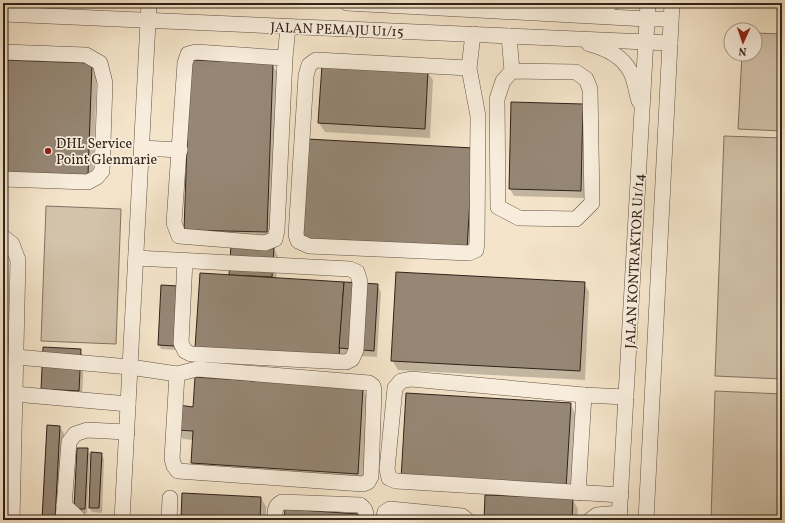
<svg xmlns="http://www.w3.org/2000/svg" width="785" height="523" font-family="Vollkorn,serif">
	<rect width="100%" height="100%" fill="#f4e4c9"/>
	<filter id="stains"><feTurbulence type="fractalNoise" baseFrequency=".005" numOctaves="4"/><feColorMatrix values="0 0 0 0 .2 0 0 0 0 .09 0 0 0 0 .02 0 0 0 .5 -.17"/></filter>
	<radialGradient id="worn" r=".72"><stop offset=".6" stop-color="#630" stop-opacity="0"/><stop offset="1" stop-color="#630" stop-opacity=".3"/></radialGradient>
	<g fill="#d3c3ab" stroke="#827262">
		<path d="M755,33L782,34V131L738,129L742,54H755Z"/>
		<path d="M724,136L782,138V379L715,376Z"/>
		<path d="M46,206L121,209L116,344L41,341Z"/>
		<path d="M715,391L782,394V520H711Z"/>
	</g>
	<g fill="#0003">
		<path d="M3,61L91,64L97,73L93,184Z"/>
		<path d="M272,64L277,73L272,241L185,229Z"/>
		<path d="M427,71L433,80L430,138L325,132L319,123Z"/>
		<path d="M582,105L586,112L584,198L514,196L510,189Z"/>
		<path d="M478,158L472,258L308,248Z"/>
		<path d="M274,249L278,256L276,279L377,285L381,292L377,357L344,355L343,366L231,276Z"/>
		<path d="M584,283L589,292L585,380L398,370L392,360Z"/>
		<path d="M177,287L176,350L161,349L159,344Z"/>
		<path d="M44,348L80,350L84,357L82,398L46,396Z"/>
		<path d="M363,389L368,398L363,483L197,472L192,463L193,440L183,439L177,430L194,408Z"/>
		<path d="M570,404L576,414L572,499L578,509L577,520H485L555,499Z"/>
		<path d="M60,427L64,434L59,520H43Z"/>
		<path d="M87,449L91,456H90L87,513H77Z"/>
		<path d="M101,454L104,459L102,513L92,512L90,508Z"/>
		<path d="M261,498L266,507V520H182Z"/>
	</g>
	<g fill="#968775" stroke="#30221a">
		<path d="M3,60L92,63L88,175L3,172Z"/>
		<path d="M190,60L273,63L267,232L184,230Z"/>
		<path d="M322,65L428,70L425,129L318,123Z"/>
		<path d="M511,102L583,104L581,191L509,189Z"/>
		<path d="M307,139L473,148L467,249L302,239Z"/>
		<path d="M231,245L274,248L272,277L229,275Z"/>
		<path d="M396,272L585,282L580,371L391,361Z"/>
		<path d="M200,273L344,282L339,357L195,348Z"/>
		<path d="M344,282L378,284L374,351L339,348Z"/>
		<path d="M161,285L178,286L174,346L158,345Z"/>
		<path d="M43,347L81,349L79,391L41,389Z"/>
		<path d="M195,377L363,388L358,474L191,463L193,431L176,430L178,405L193,407Z"/>
		<path d="M406,393L571,403L566,489L401,479Z"/>
		<path d="M47,425L60,426L55,520H42Z"/>
		<path d="M77,448H88L85,509H74Z"/>
		<path d="M91,452L102,453L99,508H89Z"/>
		<path d="M182,493L261,497L260,520H181Z"/>
		<path d="M485,495L573,498L572,520H484Z"/>
		<path d="M285,509L358,514V520H284Z"/>
		<path d="M388,516L461,520H388Z"/>
	</g>
	<g fill="none" stroke-linecap="round" stroke-linejoin="round">
		<defs>
			<g id="minor">
				<path d="M347,3L647,19H671"/>
				<path d="M586,11L604,7L611,3"/>
				<path d="M3,14L670,43"/>
				<path d="M509,36L512,71L503,81L497,99L498,207L519,218L576,219L592,203L590,89L586,79L576,72L512,71"/>
				<path d="M589,44C605,48 622,56 630,71C635,79 636,92 639,101"/>
				<path d="M3,52L86,55L100,63L105,83L102,171L97,177L88,182L3,179"/>
				<path d="M285,58L196,52L188,54L185,63L174,223L179,236L265,243L275,239L277,230L285,58L288,27"/>
				<path d="M469,68L316,60L309,65L306,76L296,235L298,241L309,246L469,253L476,250L477,242L478,116L469,68L473,34"/>
				<path d="M142,148L180,150"/>
				<path d="M3,237L12,244L18,260L12,520"/>
				<path d="M136,258L350,269L357,272L360,282L356,350L352,359L346,362L191,354L185,351L181,343L185,260"/>
				<path d="M16,357L130,367L177,374L197,369L369,383L373,386L374,390L371,477L368,482L363,484L178,471L174,466L172,459L177,374"/>
				<path d="M15,394L128,404"/>
				<path d="M578,493L584,395"/>
				<path d="M621,495L396,481L389,478L387,469L395,388L401,381L411,379L584,395L626,397"/>
				<path d="M64,505L80,520"/>
				<path d="M63,520L69,442L75,434L87,430L127,432"/>
				<path d="M122,520L149,3"/>
				<path d="M169,520L170,498"/>
				<path d="M275,520C275,512 274,506 282,502L360,505C366,509 367,513 366,520"/>
				<path d="M383,520L385,512L390,509L462,516L467,520"/>
				<path d="M590,520L597,515L620,513"/>
				<path d="M619,520L648,3"/>
				<path d="M646,520L672,3"/>
			</g>
		</defs>
		<use href="#minor" stroke="#615246" stroke-width="16"/>
		<use href="#minor" stroke="#f8eddc" stroke-width="15"/>
	</g>
	<circle fill="#8f2418" stroke="#f8eddc" stroke-width="1.5" cx="48" cy="151" r="4"/>
	<g text-anchor="middle" stroke-width="3.5" stroke-linejoin="round" paint-order="stroke">
		<g font-size="14" fill="#30221a" stroke="#f8eddc">
			<text transform="translate(337 29) rotate(2)" y="5">JALAN PEMAJU U1/15</text>
			<text transform="translate(634 261) rotate(-87)" y="5">JALAN KONTRAKTOR U1/14</text>
		</g>
		<g font-size="14" fill="#30221a" stroke="#f8eddc" text-anchor="start">
			<text x="56" y="148">DHL Service<tspan x="56" dy="16">Point Glenmarie</tspan></text>
		</g>
	</g>
	<rect width="785" height="523" fill="none" stroke="#f4e4c9" stroke-width="16"/>
	<rect x="4" y="4" width="777" height="515" fill="none" stroke="#30221a" stroke-width="2"/>
	<rect x="8" y="8" width="769" height="507" fill="none" stroke="#30221a"/>
	<g transform="translate(743 42) rotate(183)"><circle r="19" fill="#f8eddc" stroke="#a89c8e"/>
	<path d="M0-3L7 15L0 10L-7 15Z" fill="#8f2418"/>
	<text y="-6" font-size="11" font-weight="bold" text-anchor="middle" fill="#30221a">N</text>
	</g>
	<rect width="100%" height="100%" filter="url(#stains)"/>
	<rect width="100%" height="100%" fill="url(#worn)"/>
</svg>
